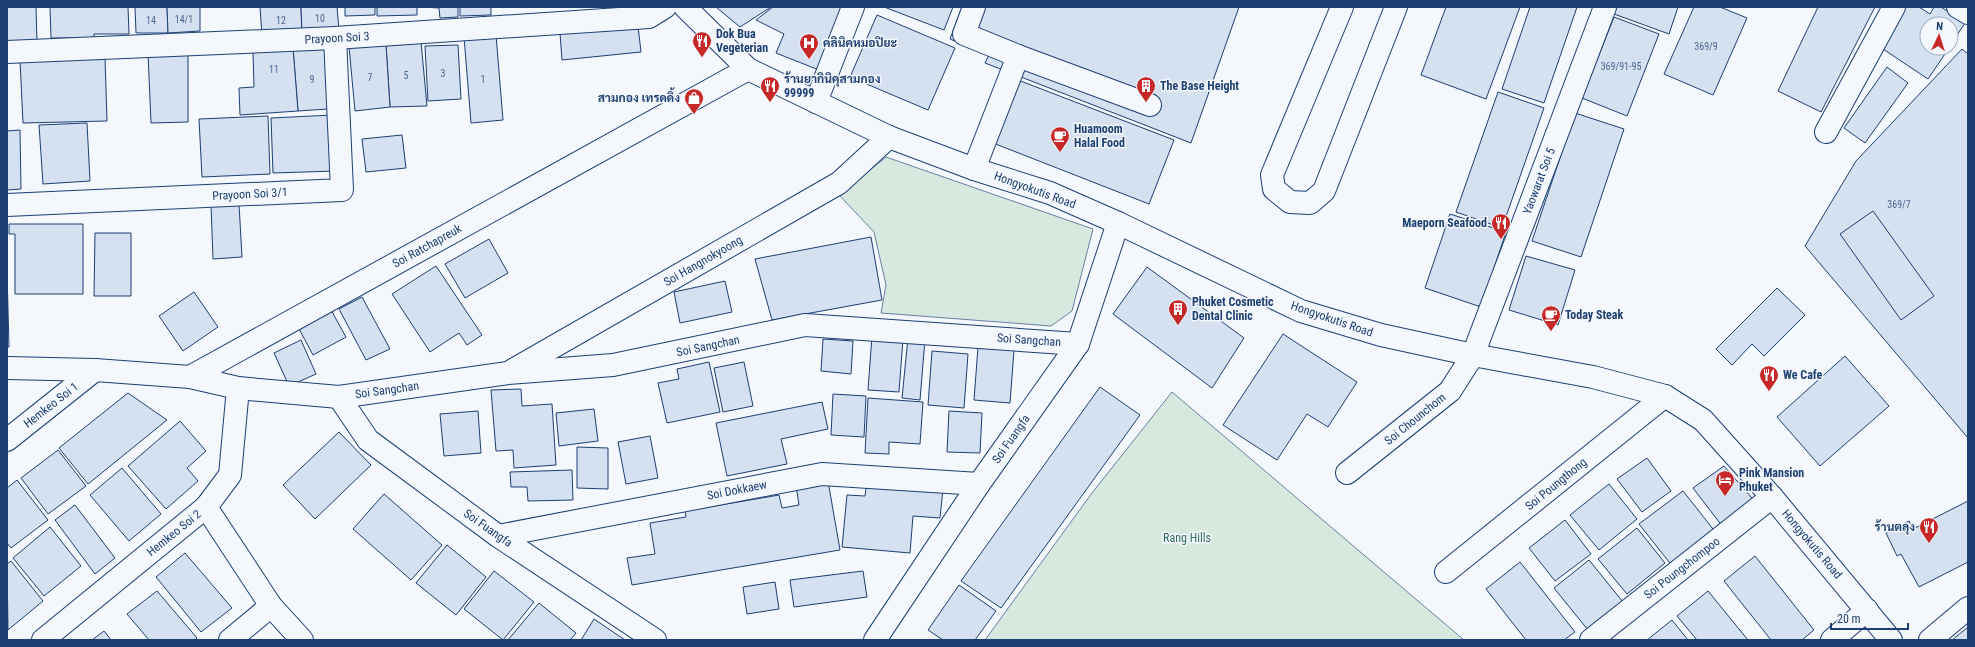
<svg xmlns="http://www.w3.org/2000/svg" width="1975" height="647" font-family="'Roboto Condensed',Sarabun,sans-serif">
	<rect width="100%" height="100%" fill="#f4f7fb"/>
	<g fill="#d7e8df" stroke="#687fa3">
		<path d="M886,157L1093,229L1072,311L1051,326L881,313L886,285L874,232L839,195Z"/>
		<path d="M1172,392L1464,640H985L1092,493Z"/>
	</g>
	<g fill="#d5e0f0" stroke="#1d3f73">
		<path d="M7,7H36L37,43L7,44Z"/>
		<path d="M50,7H128L129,34H94V38H51Z"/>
		<path d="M135,7H167L168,33H136Z"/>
		<path d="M167,7H200V31L168,33Z"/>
		<path d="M260,7H301L302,33L262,36Z"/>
		<path d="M301,7H337L339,30L302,33Z"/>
		<path d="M345,7H375V15L345,16Z"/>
		<path d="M377,7H417V15L377,16Z"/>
		<path d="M422,7H458V17L440,18L439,8Z"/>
		<path d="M460,7H491V15L460,16Z"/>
		<path d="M716,7H771L740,27Z"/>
		<path d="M773,7H845L819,70L776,53L784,34L756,20Z"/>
		<path d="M884,7H953L944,30Z"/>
		<path d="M962,7H1239L1191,143L985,63L989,55L950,39Z"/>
		<path d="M1446,7H1520L1486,99L1421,75Z"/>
		<path d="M1530,7H1577L1544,103L1502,89Z"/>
		<path d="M1617,7H1678L1669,34L1614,14Z"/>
		<path d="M1694,7H1720L1747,18L1713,95L1664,74Z"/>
		<path d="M1818,7H1875L1821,112L1778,91Z"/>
		<path d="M1902,7H1919L1930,14L1934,7H1941L1965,23L1951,44V24H1927V48H1949L1928,79L1877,45Z"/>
		<path d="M877,15L955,48L928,110L850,77Z"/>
		<path d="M1614,17L1659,34L1627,116L1582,98Z"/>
		<path d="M638,26L641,52L562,60L560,33Z"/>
		<path d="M496,35L503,120L471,123L464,37Z"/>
		<path d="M421,42L427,106L390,107L386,45Z"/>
		<path d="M386,45L390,107L355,111L349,47Z"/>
		<path d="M458,45L461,99L428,101L425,46Z"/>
		<path d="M328,46V109L298,111L293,48Z"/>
		<path d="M293,48L298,111L240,115L239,88L254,87L253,51Z"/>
		<path d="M1962,49L1968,54V438L1805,246L1856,161Z"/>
		<path d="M188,52V122L151,123L148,53Z"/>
		<path d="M105,58L107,121L23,123L20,60Z"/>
		<path d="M1887,67L1908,83L1865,143L1844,128Z"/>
		<path d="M1018,80L1174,140L1149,204L993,143Z"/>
		<path d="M1498,92L1544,108L1502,228L1456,212Z"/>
		<path d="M1575,113L1624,129L1581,257L1532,241Z"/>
		<path d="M333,115L336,171L273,173L271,118Z"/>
		<path d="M268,116L270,174L202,177L199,119Z"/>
		<path d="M87,123L90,181L43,184L39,125Z"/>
		<path d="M20,130L21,189L7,190V131Z"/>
		<path d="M402,135L406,168L366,172L362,139Z"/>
		<path d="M239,204L242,257L213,259L211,205Z"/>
		<path d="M1873,211L1934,296L1901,320L1840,234Z"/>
		<path d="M1450,214L1506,232L1481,307L1425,288Z"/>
		<path d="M9,224H83V294H15V234H9Z"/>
		<path d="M95,233H131V296H94Z"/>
		<path d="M871,237L882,300L772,320L755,259Z"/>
		<path d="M489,239L508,273L465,298L445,264Z"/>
		<path d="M1526,256L1575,270L1558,325L1509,310Z"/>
		<path d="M436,266L482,335L467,345L459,333L430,352L392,294Z"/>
		<path d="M1147,267L1244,338L1212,388L1113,314Z"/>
		<path d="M7,272L9,347H7Z"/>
		<path d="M725,281L732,312L680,323L674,292Z"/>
		<path d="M1777,288L1805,315L1764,356L1752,344L1732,365L1716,349Z"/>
		<path d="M194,292L218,327L183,351L159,316Z"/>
		<path d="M362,297L390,349L366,360L339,309Z"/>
		<path d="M331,310L346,337L313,355L298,327Z"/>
		<path d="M1283,334L1357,382L1328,427L1307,414L1277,460L1223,425Z"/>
		<path d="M872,336L903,339L899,392L868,390Z"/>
		<path d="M908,338L925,339L920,400L902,398Z"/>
		<path d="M823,339L853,341L851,374L821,371Z"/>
		<path d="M301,340L316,374L289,386L274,353Z"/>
		<path d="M978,347L1014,350L1010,403L974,400Z"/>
		<path d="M932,351L968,354L964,408L928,405Z"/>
		<path d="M1845,356L1889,406L1820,466L1777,417Z"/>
		<path d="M709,362L720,412L667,423L658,383L679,379L677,369Z"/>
		<path d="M744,362L753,406L723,412L714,368Z"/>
		<path d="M1100,387L1140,415L1001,608L961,581Z"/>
		<path d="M521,389L522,406L552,404L556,465L514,468L513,450L496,451L491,390Z"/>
		<path d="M128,393L167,420L88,484L59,448Z"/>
		<path d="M833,394L866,396L864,437L831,435Z"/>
		<path d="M868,398L923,402L920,444L889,442V454L865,453Z"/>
		<path d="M822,402L828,429L781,439L787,464L727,476L716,423Z"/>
		<path d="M594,409L598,441L559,446L556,413Z"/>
		<path d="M478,411L481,453L444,456L440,414Z"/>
		<path d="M949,411L982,413L980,453L947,452Z"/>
		<path d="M180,421L206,451L187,468L198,481L166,509L128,466Z"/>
		<path d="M339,432L371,465L315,519L283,485Z"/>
		<path d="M650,436L658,478L626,484L618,442Z"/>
		<path d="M577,447L608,448V489L577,488Z"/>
		<path d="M58,450L86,486L48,514L21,478Z"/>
		<path d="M1647,458L1671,491L1642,512L1617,479Z"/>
		<path d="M1724,466L1758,505L1726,531L1693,488Z"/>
		<path d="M122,468L161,514L129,541L90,495Z"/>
		<path d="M572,470L573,500L528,501L527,487H511L510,472Z"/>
		<path d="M17,480L48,520L11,548L7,543V488Z"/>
		<path d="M828,481L840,550L632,585L627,558L655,554L650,523L686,517L685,511L779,495L782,508L799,505L796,486Z"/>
		<path d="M867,482L943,489L940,518L913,516L910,553L842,547L847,495L865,496Z"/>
		<path d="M1609,484L1637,519L1599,550L1570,515Z"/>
		<path d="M1683,491L1717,534L1673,567L1639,524Z"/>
		<path d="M384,494L442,545L411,580L353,529Z"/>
		<path d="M1968,501V562L1919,587L1901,554L1897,556L1886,533L1909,521L1913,529Z"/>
		<path d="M75,505L115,558L95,574L55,520Z"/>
		<path d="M1565,520L1591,554L1555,581L1529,548Z"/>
		<path d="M50,527L81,566L44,596L13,558Z"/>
		<path d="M1637,528L1665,563L1627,594L1598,559Z"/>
		<path d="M447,545L486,577L456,615L416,583Z"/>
		<path d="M185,553L232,608L201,632L156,577Z"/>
		<path d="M1755,556L1814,630L1802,640H1771L1724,581Z"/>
		<path d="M1589,560L1623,602L1588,630L1554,588Z"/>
		<path d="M11,561L43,601L8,630L7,564Z"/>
		<path d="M1520,562L1575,632L1564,640H1526L1486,589Z"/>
		<path d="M494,571L534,602L503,640L464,609Z"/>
		<path d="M863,571L867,597L794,607L790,580Z"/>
		<path d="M775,582L779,609L747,614L743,587Z"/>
		<path d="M959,585L996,611L975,640H943L928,630Z"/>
		<path d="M157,591L197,638L195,640H149L127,614Z"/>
		<path d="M1708,591L1748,640H1697L1677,616Z"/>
		<path d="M539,603L576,633L570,640H508Z"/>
		<path d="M594,619L625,640H581Z"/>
		<path d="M1672,620L1688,640H1647Z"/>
		<path d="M1968,627V640H1952Z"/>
		<path d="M104,631L111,640H92Z"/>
	</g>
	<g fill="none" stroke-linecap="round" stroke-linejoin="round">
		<defs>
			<g id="minor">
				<path d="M685,7L748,69L889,137L974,169L1050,193L1118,223L1301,311L1381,335L1473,355L1593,377L1665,396L1703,420L1772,497L1891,640"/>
				<path d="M974,7L964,34L1018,56L1150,105"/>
				<path d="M1342,7L1272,175L1274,189L1290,202L1310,203L1324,191L1396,7"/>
				<path d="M7,52L335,38L649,17L665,7"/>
				<path d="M816,102L853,7"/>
				<path d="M1826,132L1894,7"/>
				<path d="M974,169L1018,56"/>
				<path d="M7,205L342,190L335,38"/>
				<path d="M7,368L95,370L190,377L238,388L339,397L508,373L613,365L805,325L1078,344"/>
				<path d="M513,370L839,183L889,137"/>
				<path d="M190,377L748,69"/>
				<path d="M339,397L368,440L498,536L655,640"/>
				<path d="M7,440L95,370"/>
				<path d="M1347,473L1450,391L1473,355L1605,7"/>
				<path d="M206,507L271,606L302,640"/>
				<path d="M498,536L822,474L979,484"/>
				<path d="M1446,572L1665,396"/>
				<path d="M43,640L206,507L230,475L238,388"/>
				<path d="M230,640L271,606"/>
				<path d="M875,640L979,484L1078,344L1118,223"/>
				<path d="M1591,640L1772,497"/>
				<path d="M1832,640L1867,610"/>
				<path d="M1930,640L1968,608"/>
			</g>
			<path id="major" d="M1958,7L1968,13"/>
		</defs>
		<use href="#minor" stroke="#1d3f73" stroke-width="24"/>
		<use href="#major" stroke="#1d3f73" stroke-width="24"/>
		<use href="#minor" stroke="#f4f7fb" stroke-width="22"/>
		<use href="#major" stroke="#f4f7fb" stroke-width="22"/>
	</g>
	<defs>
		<symbol id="restaurant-pin" viewBox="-11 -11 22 30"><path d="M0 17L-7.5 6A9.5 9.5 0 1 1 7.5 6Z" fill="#c62828" stroke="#f4f7fb"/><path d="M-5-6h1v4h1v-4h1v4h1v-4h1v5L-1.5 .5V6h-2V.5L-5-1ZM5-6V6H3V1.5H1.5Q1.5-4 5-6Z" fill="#fff"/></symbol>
		<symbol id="hospital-pin" viewBox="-11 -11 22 30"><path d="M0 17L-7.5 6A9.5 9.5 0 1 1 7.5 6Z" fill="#c62828" stroke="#f4f7fb"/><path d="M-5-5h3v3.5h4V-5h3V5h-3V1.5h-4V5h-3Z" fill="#fff"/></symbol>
		<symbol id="building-pin" viewBox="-11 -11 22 30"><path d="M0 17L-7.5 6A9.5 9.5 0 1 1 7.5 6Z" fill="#c62828" stroke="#f4f7fb"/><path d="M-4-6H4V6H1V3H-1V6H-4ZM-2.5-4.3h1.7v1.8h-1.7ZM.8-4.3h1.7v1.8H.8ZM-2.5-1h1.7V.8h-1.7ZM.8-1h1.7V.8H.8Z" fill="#fff"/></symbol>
		<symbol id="shop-pin" viewBox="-11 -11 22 30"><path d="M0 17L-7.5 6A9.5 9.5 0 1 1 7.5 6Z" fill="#c62828" stroke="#f4f7fb"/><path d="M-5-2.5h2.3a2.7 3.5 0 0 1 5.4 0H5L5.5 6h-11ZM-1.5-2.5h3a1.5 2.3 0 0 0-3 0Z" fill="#fff"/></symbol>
		<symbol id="cafe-pin" viewBox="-11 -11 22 30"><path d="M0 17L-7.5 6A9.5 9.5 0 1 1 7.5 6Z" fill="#c62828" stroke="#f4f7fb"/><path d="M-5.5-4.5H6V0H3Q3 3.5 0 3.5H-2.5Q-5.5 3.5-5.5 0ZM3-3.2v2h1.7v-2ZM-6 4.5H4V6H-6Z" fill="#fff"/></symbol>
		<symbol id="hotel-pin" viewBox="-11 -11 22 30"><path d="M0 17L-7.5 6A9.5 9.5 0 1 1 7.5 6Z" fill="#c62828" stroke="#f4f7fb"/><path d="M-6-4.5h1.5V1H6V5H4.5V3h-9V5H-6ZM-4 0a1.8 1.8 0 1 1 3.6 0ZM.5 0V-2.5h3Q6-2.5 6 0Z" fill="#fff"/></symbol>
	</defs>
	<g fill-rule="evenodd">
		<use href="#restaurant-pin" x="691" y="30" width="22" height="30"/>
		<use href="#hospital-pin" x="798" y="32" width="22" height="30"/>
		<use href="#restaurant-pin" x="759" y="75" width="22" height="30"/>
		<use href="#building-pin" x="1135" y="75" width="22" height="30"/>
		<use href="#shop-pin" x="683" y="87" width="22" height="30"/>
		<use href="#cafe-pin" x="1049" y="125" width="22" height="30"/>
		<use href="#restaurant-pin" x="1490" y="212" width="22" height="30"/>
		<use href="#building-pin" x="1167" y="298" width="22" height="30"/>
		<use href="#cafe-pin" x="1540" y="304" width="22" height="30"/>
		<use href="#restaurant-pin" x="1758" y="364" width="22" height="30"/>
		<use href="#hotel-pin" x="1714" y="469" width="22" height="30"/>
		<use href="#restaurant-pin" x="1918" y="516" width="22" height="30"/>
	</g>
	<g text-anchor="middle" stroke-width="3" stroke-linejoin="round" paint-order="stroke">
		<g font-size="10" fill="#4b6792">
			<text x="320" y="22">10</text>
			<text x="184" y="23">14/1</text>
			<text x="151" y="24">14</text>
			<text x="281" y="24">12</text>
			<text x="1706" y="50">369/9</text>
			<text x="1621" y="70">369/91-95</text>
			<text x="274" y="73">11</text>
			<text x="443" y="77">3</text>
			<text x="406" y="79">5</text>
			<text x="370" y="81">7</text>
			<text x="312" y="83">9</text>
			<text x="483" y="83">1</text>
			<text x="1899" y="208">369/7</text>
		</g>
		<g font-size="12" font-weight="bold" fill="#1d3f73" stroke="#f4f7fb" text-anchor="start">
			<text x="716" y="38">Dok Bua<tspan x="716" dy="14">Vegeterian</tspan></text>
			<text x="823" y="47">คลินิคหมอปิยะ</text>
			<text x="784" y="83">ร้านยากินิคุสามกอง<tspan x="784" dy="14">99999</tspan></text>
			<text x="1160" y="90">The Base Height</text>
			<text x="680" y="102" text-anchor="end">สามกอง เทรดดิ้ง</text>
			<text x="1074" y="133">Huamoom<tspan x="1074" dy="14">Halal Food</tspan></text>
			<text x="1487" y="227" text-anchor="end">Maeporn Seafood</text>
			<text x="1192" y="306">Phuket Cosmetic<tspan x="1192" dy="14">Dental Clinic</tspan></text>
			<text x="1565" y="319">Today Steak</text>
			<text x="1783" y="379">We Cafe</text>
			<text x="1739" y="477">Pink Mansion<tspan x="1739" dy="14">Phuket</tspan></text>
			<text x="1915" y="531" text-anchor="end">ร้านตลุง</text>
		</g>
		<g font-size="12" fill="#1d3f73" stroke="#f4f7fb">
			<text transform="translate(337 38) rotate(-3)" y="4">Prayoon Soi 3</text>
			<text transform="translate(1539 181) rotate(-69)" y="4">Yaowarat Soi 5</text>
			<text transform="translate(1035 190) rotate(20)" y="4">Hongyokutis Road</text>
			<text transform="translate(250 194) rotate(-3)" y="4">Prayoon Soi 3/1</text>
			<text transform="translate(427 246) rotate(-29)" y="4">Soi Ratchapreuk</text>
			<text transform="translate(703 261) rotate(-30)" y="4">Soi Hangnokyoong</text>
			<text transform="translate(1332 319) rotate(19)" y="4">Hongyokutis Road</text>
			<text transform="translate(1029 340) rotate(4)" y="4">Soi Sangchan</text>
			<text transform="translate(708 346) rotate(-12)" y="4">Soi Sangchan</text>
			<text transform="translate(387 390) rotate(-8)" y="4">Soi Sangchan</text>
			<text transform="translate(51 405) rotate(-38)" y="4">Hemkeo Soi 1</text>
			<text transform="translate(1415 419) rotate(-39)" y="4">Soi Chounchom</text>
			<text transform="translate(1011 439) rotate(-55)" y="4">Soi Fuangfa</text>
			<text transform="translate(1556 484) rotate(-39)" y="4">Soi Poungthong</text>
			<text transform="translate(737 490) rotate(-11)" y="4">Soi Dokkaew</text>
			<text transform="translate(488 528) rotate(35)" y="4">Soi Fuangfa</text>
			<text transform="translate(174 533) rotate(-39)" y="4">Hemkeo Soi 2</text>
			<text transform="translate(1812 544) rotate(50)" y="4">Hongyokutis Road</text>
			<text transform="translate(1682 568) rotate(-38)" y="4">Soi Poungchompoo</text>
		</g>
		<g font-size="12" fill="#2c6c60" stroke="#f4f7fb">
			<text x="1187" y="542">Rang Hills</text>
		</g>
	</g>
	<rect width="1975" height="647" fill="none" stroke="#1d3f73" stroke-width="16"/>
	<g transform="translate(1939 36) rotate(4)"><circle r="19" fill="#f4f7fb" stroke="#9eadc5"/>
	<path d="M0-3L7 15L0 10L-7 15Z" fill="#c62828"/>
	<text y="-6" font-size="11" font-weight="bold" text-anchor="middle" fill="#1d3f73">N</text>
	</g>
	<path d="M1831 623v6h77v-6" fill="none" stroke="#1d3f73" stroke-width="2"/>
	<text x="1837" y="623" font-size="12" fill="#1d3f73" stroke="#f4f7fb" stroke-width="3" paint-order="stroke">20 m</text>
</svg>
